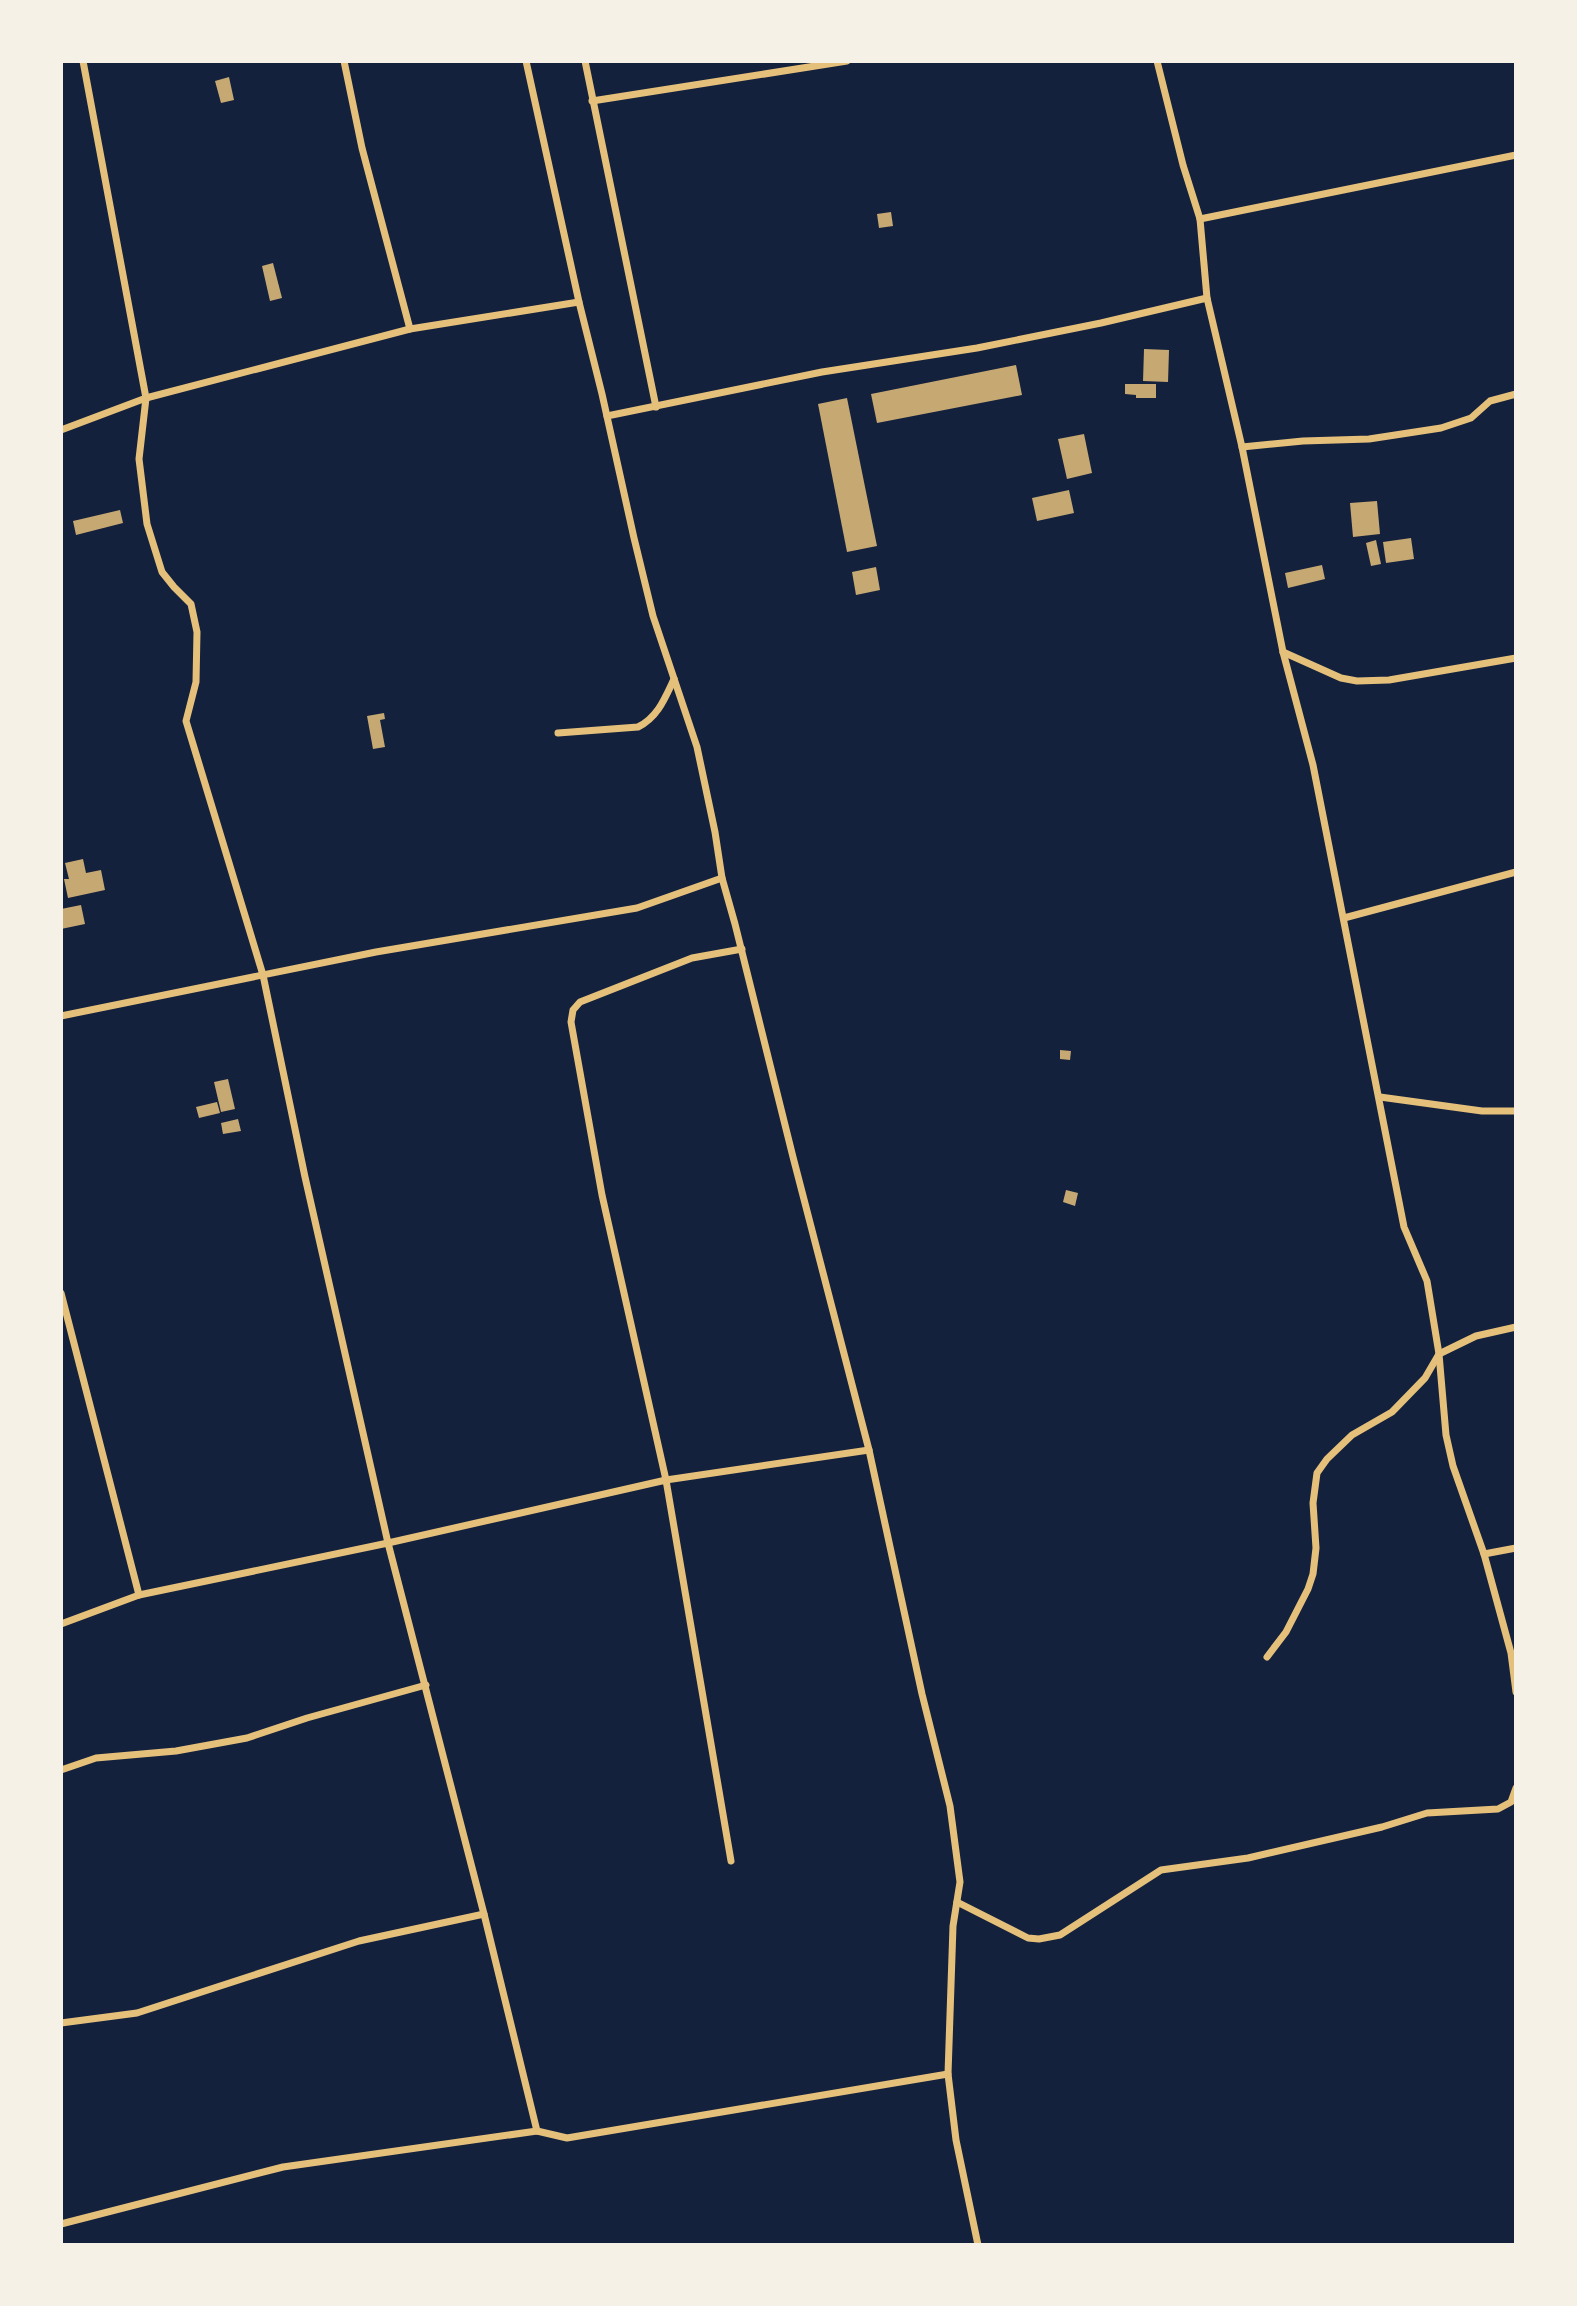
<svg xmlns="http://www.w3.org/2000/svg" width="1577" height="2306" font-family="'Varela Round',sans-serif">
	<rect width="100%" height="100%" fill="#14213d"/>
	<g fill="#c6a872">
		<path d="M229,77L234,100L221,103L215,81Z"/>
		<path d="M891,212L893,226L879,228L877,214Z"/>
		<path d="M273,263L282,298L270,301L262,266Z"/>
		<path d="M1144,349L1169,350L1168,382L1143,381Z"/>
		<path d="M1016,365L1022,395L877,423L871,394Z"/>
		<path d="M1125,384H1156V398H1136V395L1125,394Z"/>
		<path d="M847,398L877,546L847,552L818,404Z"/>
		<path d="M1084,434L1092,473L1067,479L1058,439Z"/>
		<path d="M1069,490L1074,513L1037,521L1032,498Z"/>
		<path d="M1377,501L1380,534L1353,537L1350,503Z"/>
		<path d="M120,510L123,523L76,535L73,521Z"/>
		<path d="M1411,538L1414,559L1386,563L1383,542Z"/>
		<path d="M1376,540L1381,564L1371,566L1366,543Z"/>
		<path d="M1322,565L1325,579L1288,588L1285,573Z"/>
		<path d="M876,567L880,590L856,595L852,572Z"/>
		<path d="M384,713L385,719L380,720L385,747L373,749L367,716Z"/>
		<path d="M83,859L86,873L101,870L105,890L68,898L64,879H69L65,863Z"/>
		<path d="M81,905L85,924L61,929V909Z"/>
		<path d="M1060,1050L1071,1051L1070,1060L1060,1059Z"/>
		<path d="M228,1079L235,1109L221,1112L214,1082Z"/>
		<path d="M217,1102L220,1113L199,1118L196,1107Z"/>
		<path d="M238,1119L241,1131L223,1134L221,1123Z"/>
		<path d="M1066,1190L1078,1193L1075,1206L1063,1202Z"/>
	</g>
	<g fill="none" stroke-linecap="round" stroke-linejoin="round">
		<g stroke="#e5c07b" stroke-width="7">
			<path d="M83,61L146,398L139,459L147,524L162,572L174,587L191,604L197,632L196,682L186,721L263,975L305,1177L388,1543L484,1914L537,2131"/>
			<path d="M344,61L362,148L410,329"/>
			<path d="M526,61L579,302L602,394L634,538L653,616L697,747L715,832L722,878L735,924L793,1157L869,1450L922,1694L950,1806L960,1882L953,1926L948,2074L956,2140L978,2245"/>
			<path d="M585,61L656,407"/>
			<path d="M1157,61L1183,165L1200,219L1207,298L1242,447L1283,652L1313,765L1404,1227L1427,1281L1439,1354L1446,1435L1453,1466L1484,1554L1511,1653L1516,1692"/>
			<path d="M592,101L847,61"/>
			<path d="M1200,219L1516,155"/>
			<path d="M607,416L822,372L977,348L1101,323L1207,298"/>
			<path d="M61,430L146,398L410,329L579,302"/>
			<path d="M1242,447L1303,441L1369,439L1441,428L1471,418L1490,401L1516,394"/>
			<path d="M1283,652L1341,678L1357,681L1389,680L1516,658"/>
			<path d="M558,733L638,727C658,717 665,698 674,679"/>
			<path d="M1344,918L1516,872"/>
			<path d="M742,949L692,958L580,1002L573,1010L571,1022L602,1195L666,1480L869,1450"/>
			<path d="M61,1016L376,952L637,908L722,878"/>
			<path d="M1380,1097L1482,1111H1516"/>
			<path d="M61,1293L139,1595"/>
			<path d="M1484,1554L1516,1548"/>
			<path d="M61,1624L139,1595L388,1543L666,1480L731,1861"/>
			<path d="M1267,1657L1286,1632L1308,1589L1313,1574L1316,1548L1313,1503L1317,1473L1327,1459L1352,1435L1392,1412L1425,1378L1439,1354L1476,1336L1516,1327"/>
			<path d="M61,1770L96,1758L176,1751L247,1738L307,1718L426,1685"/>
			<path d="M957,1902L1028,1938L1039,1939L1060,1935L1161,1870L1248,1858L1382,1827L1427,1813L1498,1809L1511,1802L1516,1788"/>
			<path d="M61,2023L137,2013L359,1941L484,1914"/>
			<path d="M61,2224L283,2167L537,2131L567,2138L948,2074"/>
		</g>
	</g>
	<rect width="1577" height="2306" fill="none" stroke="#f6f1e7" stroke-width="126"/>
</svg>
